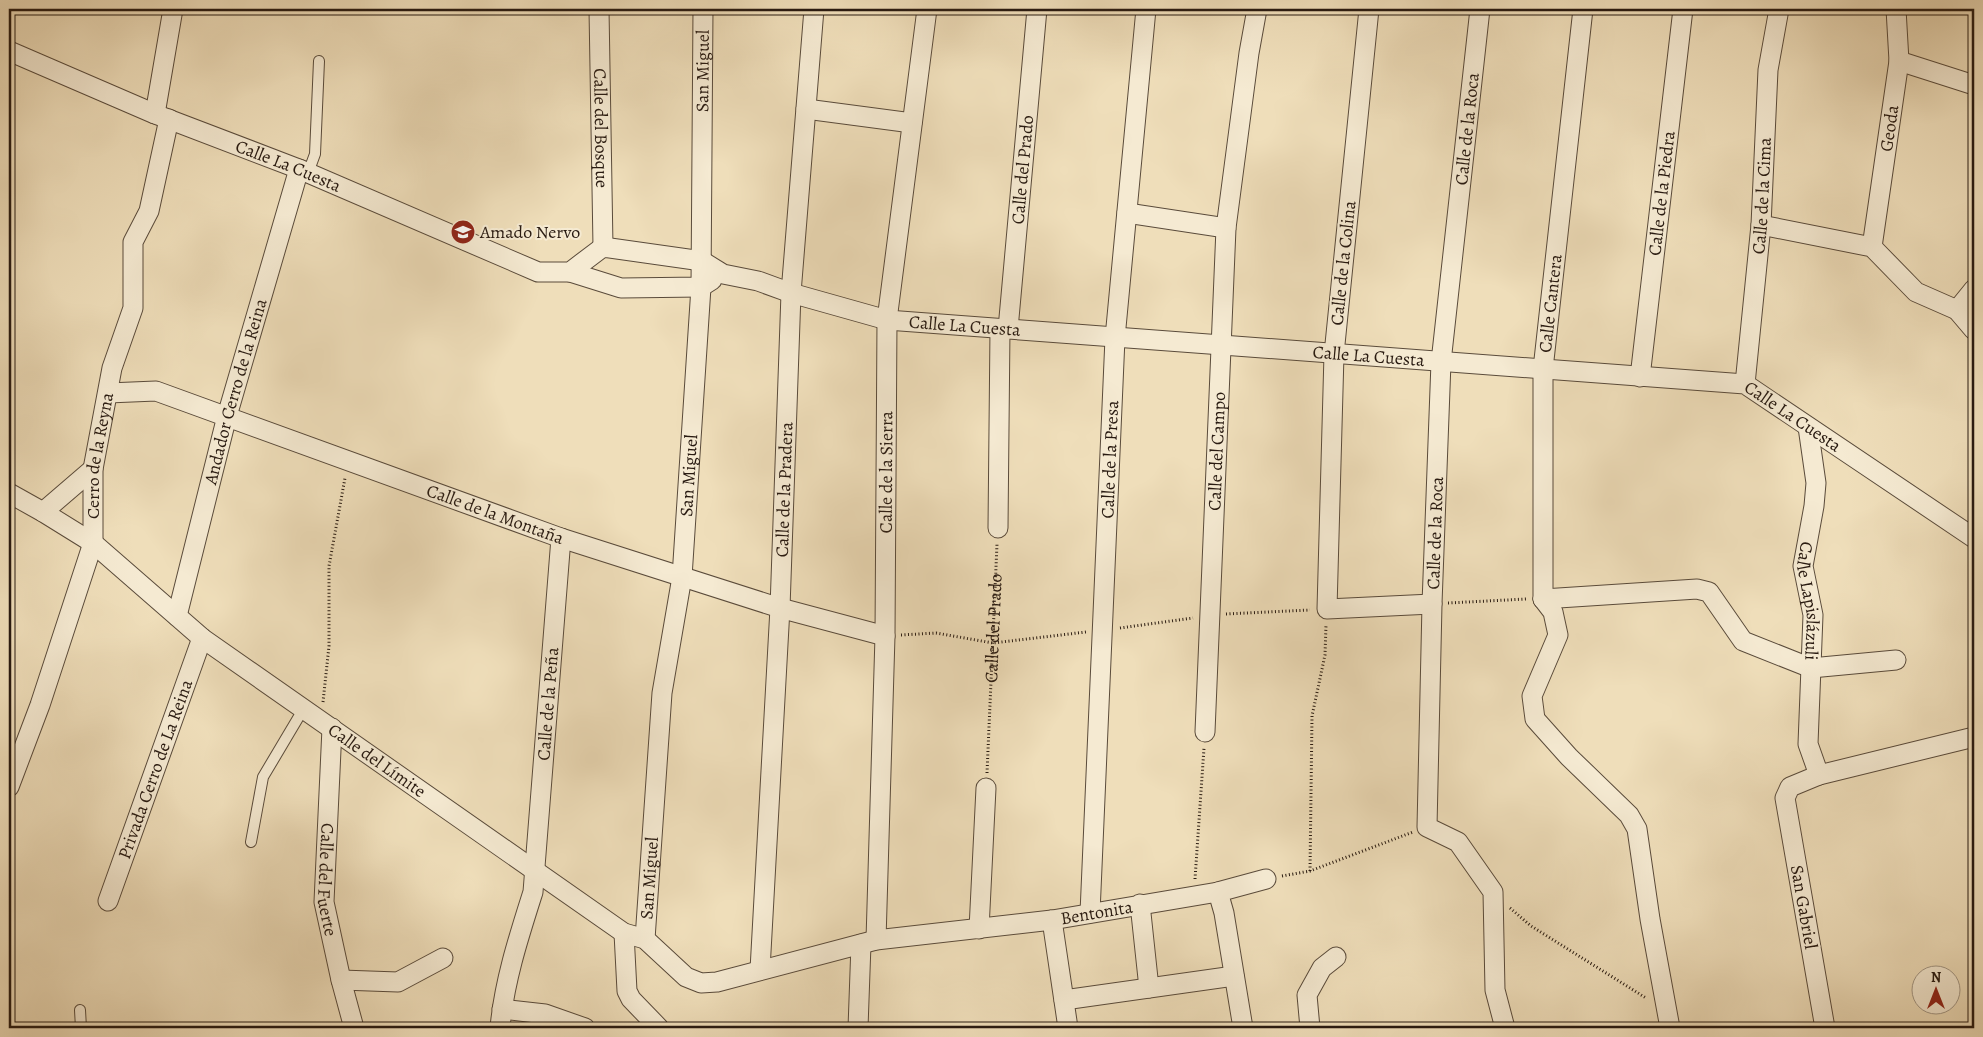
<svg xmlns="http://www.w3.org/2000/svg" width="1983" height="1037" font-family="Alegreya,serif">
	<rect width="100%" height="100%" fill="#efdeba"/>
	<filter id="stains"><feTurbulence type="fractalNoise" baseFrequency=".004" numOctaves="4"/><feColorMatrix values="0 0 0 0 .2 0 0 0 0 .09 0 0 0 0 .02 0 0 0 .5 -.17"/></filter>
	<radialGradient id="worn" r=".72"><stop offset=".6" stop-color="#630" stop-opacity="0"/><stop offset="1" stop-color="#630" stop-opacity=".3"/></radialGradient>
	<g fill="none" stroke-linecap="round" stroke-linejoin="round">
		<defs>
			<g id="service">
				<path d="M308,173L315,154L319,61"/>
				<path d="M251,842L263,777L304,708"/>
				<path d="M80,1010L81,1028"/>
			</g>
			<g id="minor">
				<path id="s2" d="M599,9L603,247"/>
				<path d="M1369,9L1334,354L1327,609L1432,604"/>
				<path d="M1480,9L1441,362L1432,604L1427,827L1458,842L1493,892L1495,990L1505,1028"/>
				<path id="s3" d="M9,51L155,114L299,169L538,272H570L603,247L702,261L723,274L758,281L791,293L887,320L1745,384L1974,538"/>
				<path d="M1899,61L1974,85"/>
				<path d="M806,109L912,123"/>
				<path d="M155,114L173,9"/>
				<path d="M1127,213L1226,228"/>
				<path d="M1761,225L1872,247L1916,292L1957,310L1974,330"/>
				<path id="s4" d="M1872,247L1899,61L1896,9"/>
				<path d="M570,272L621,288L701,287L712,280"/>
				<path d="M1957,310L1974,289"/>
				<path id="s5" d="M1008,329L1037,9"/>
				<path id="s6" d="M1640,377L1683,9"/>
				<path id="s7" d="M1745,384L1761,225L1768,70L1779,9"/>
				<path id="s8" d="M108,393L156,391L561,538L780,608L885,636"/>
				<path id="s9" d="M1808,427L1816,483L1814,506L1803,566L1813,615L1808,744L1819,775"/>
				<path id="s10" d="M9,493L43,512L93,543L202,638L624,933L645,939L686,977L701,983L717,982L876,940L1052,920L1218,892L1266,879"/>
				<path d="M43,512L93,469"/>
				<path d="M998,528L1000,329"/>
				<path id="s11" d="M1543,599V369L1583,9"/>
				<path d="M1543,599L1553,612L1558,635L1532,696L1535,719L1569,757L1629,815L1637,829L1650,919L1670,1028"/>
				<path d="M1543,599L1697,589L1709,592L1743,641L1811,668L1896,660"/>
				<path id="s12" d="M177,616L227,416L299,169"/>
				<path id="s13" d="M332,728L324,902L341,980L354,1028"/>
				<path id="s14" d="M1205,732L1226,228L1249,53L1257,9"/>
				<path id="s15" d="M9,787L40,705L93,543V469L112,368L133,308V242L149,211L169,119"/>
				<path d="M1218,892L1224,913L1243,1028"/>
				<path id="s16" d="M108,901L202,638"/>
				<path d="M1140,904L1149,988"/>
				<path id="s17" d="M1090,913L1115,338L1146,9"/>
				<path d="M1052,920L1068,1028"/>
				<path d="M979,929L986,788"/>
				<path d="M624,933L627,991L631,999L659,1028"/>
				<path id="s18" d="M645,939L662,693L682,577L701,287L703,9"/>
				<path id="s19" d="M876,940L885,636L887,320L927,9"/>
				<path id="s20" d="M760,970L780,608L791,293L814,9"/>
				<path d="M341,980L398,982L443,958"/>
				<path d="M1064,1000L1234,976"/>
				<path d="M502,1009L545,1014L585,1028"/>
				<path id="s21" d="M500,1028C504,982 519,936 533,892L561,538"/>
				<path d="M858,1028L861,944"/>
				<path d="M1310,1028L1307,995L1322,968L1336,957"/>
				<path d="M1825,1028L1785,798L1790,787L1819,775L1974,737"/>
			</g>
		</defs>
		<use href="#service" stroke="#5a4b3b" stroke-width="12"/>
		<use href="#minor" stroke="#5a4b3b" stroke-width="21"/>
		<g stroke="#281a11" stroke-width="3" stroke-dasharray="1 2.5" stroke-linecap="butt">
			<path d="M1448,603L1526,599"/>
			<path d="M1226,614L1310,610"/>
			<path d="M1120,628L1193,618"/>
			<path d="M901,635L936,633L993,643L1086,632"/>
			<path d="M323,702L329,646V566L345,478"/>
			<path id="s1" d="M987,773L997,544"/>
			<path d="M1310,871L1312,716L1325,655L1326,625"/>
			<path d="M1282,876L1310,871L1413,832"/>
			<path d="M1195,879L1204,748"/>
			<path d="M1510,908L1531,926L1646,998"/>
		</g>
		<use href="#service" stroke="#f5ead2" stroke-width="10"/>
		<use href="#minor" stroke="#f5ead2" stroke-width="19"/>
	</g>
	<defs>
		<symbol id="school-disc" viewBox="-11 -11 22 22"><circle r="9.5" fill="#8f2418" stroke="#f5ead2"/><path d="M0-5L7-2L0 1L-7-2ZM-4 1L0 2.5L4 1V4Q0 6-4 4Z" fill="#fff"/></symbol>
	</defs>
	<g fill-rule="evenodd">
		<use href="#school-disc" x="449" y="218" width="28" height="28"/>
	</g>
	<g text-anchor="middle" stroke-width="4" stroke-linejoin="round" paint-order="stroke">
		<g font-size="18" fill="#281a11" stroke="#f5ead2">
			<text dy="6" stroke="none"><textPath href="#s18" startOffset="871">San Miguel</textPath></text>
			<text dy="6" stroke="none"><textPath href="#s2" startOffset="119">Calle del Bosque</textPath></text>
			<text dy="6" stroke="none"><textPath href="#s4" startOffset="120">Geoda</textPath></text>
			<text transform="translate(1467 129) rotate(-84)" y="6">Calle de la Roca</text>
			<text dy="6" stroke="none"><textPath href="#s3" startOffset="302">Calle La Cuesta</textPath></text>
			<text dy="6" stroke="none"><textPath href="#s5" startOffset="160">Calle del Prado</textPath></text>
			<text dy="6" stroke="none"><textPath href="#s6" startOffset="185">Calle de la Piedra</textPath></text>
			<text dy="6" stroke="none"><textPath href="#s7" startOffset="189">Calle de la Cima</textPath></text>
			<text transform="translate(1343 263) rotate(-84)" y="6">Calle de la Colina</text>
			<text dy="6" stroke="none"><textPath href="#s11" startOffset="296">Calle Cantera</textPath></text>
			<text dy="6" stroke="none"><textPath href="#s3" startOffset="1020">Calle La Cuesta</textPath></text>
			<text dy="6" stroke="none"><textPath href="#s3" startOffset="1425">Calle La Cuesta</textPath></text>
			<text dy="6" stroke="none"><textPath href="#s12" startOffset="232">Andador Cerro de la Reina</textPath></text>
			<text dy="6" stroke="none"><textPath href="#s3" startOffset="1860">Calle La Cuesta</textPath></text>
			<text dy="6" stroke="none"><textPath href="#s14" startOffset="281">Calle del Campo</textPath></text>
			<text dy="6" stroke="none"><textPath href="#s15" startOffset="346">Cerro de la Reyna</textPath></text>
			<text dy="6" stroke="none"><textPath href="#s17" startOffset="454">Calle de la Presa</textPath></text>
			<text dy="6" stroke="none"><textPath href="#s19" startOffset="468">Calle de la Sierra</textPath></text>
			<text dy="6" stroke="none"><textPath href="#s18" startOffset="466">San Miguel</textPath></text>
			<text dy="6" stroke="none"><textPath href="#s20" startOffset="481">Calle de la Pradera</textPath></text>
			<text dy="6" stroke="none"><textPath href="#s8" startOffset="409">Calle de la Montaña</textPath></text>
			<text transform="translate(1435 533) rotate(-88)" y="6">Calle de la Roca</text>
			<text dy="6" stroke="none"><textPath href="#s9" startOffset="176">Calle Lapislázuli</textPath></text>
			<text dy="6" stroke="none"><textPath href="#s1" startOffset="145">Calle del Prado</textPath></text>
			<text dy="6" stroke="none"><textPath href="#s21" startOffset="329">Calle de la Peña</textPath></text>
			<text dy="6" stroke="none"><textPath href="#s10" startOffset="456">Calle del Límite</textPath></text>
			<text dy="6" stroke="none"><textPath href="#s16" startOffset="140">Privada Cerro de La Reina</textPath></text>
			<text dy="6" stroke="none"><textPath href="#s18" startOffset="61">San Miguel</textPath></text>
			<text dy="6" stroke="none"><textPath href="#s13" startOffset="152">Calle del Fuerte</textPath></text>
			<text transform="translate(1804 907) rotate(80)" y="6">San Gabriel</text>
			<text dy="6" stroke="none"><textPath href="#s10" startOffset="1254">Bentonita</textPath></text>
		</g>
		<g font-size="18" fill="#281a11" stroke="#f5ead2" text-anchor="start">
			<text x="480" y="238">Amado Nervo</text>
		</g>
	</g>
	<rect width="1983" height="1037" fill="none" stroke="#efdeba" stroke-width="30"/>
	<rect x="10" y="10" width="1963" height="1017" fill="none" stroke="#281a11" stroke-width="2.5"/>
	<rect x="15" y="15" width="1953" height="1007" fill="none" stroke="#281a11"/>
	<g transform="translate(1936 990)"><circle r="24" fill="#f5ead2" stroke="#a39785"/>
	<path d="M0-4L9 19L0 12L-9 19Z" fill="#8f2418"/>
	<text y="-8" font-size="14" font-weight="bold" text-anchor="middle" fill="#281a11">N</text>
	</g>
	<rect width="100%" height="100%" filter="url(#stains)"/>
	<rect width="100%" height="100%" fill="url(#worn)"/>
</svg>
